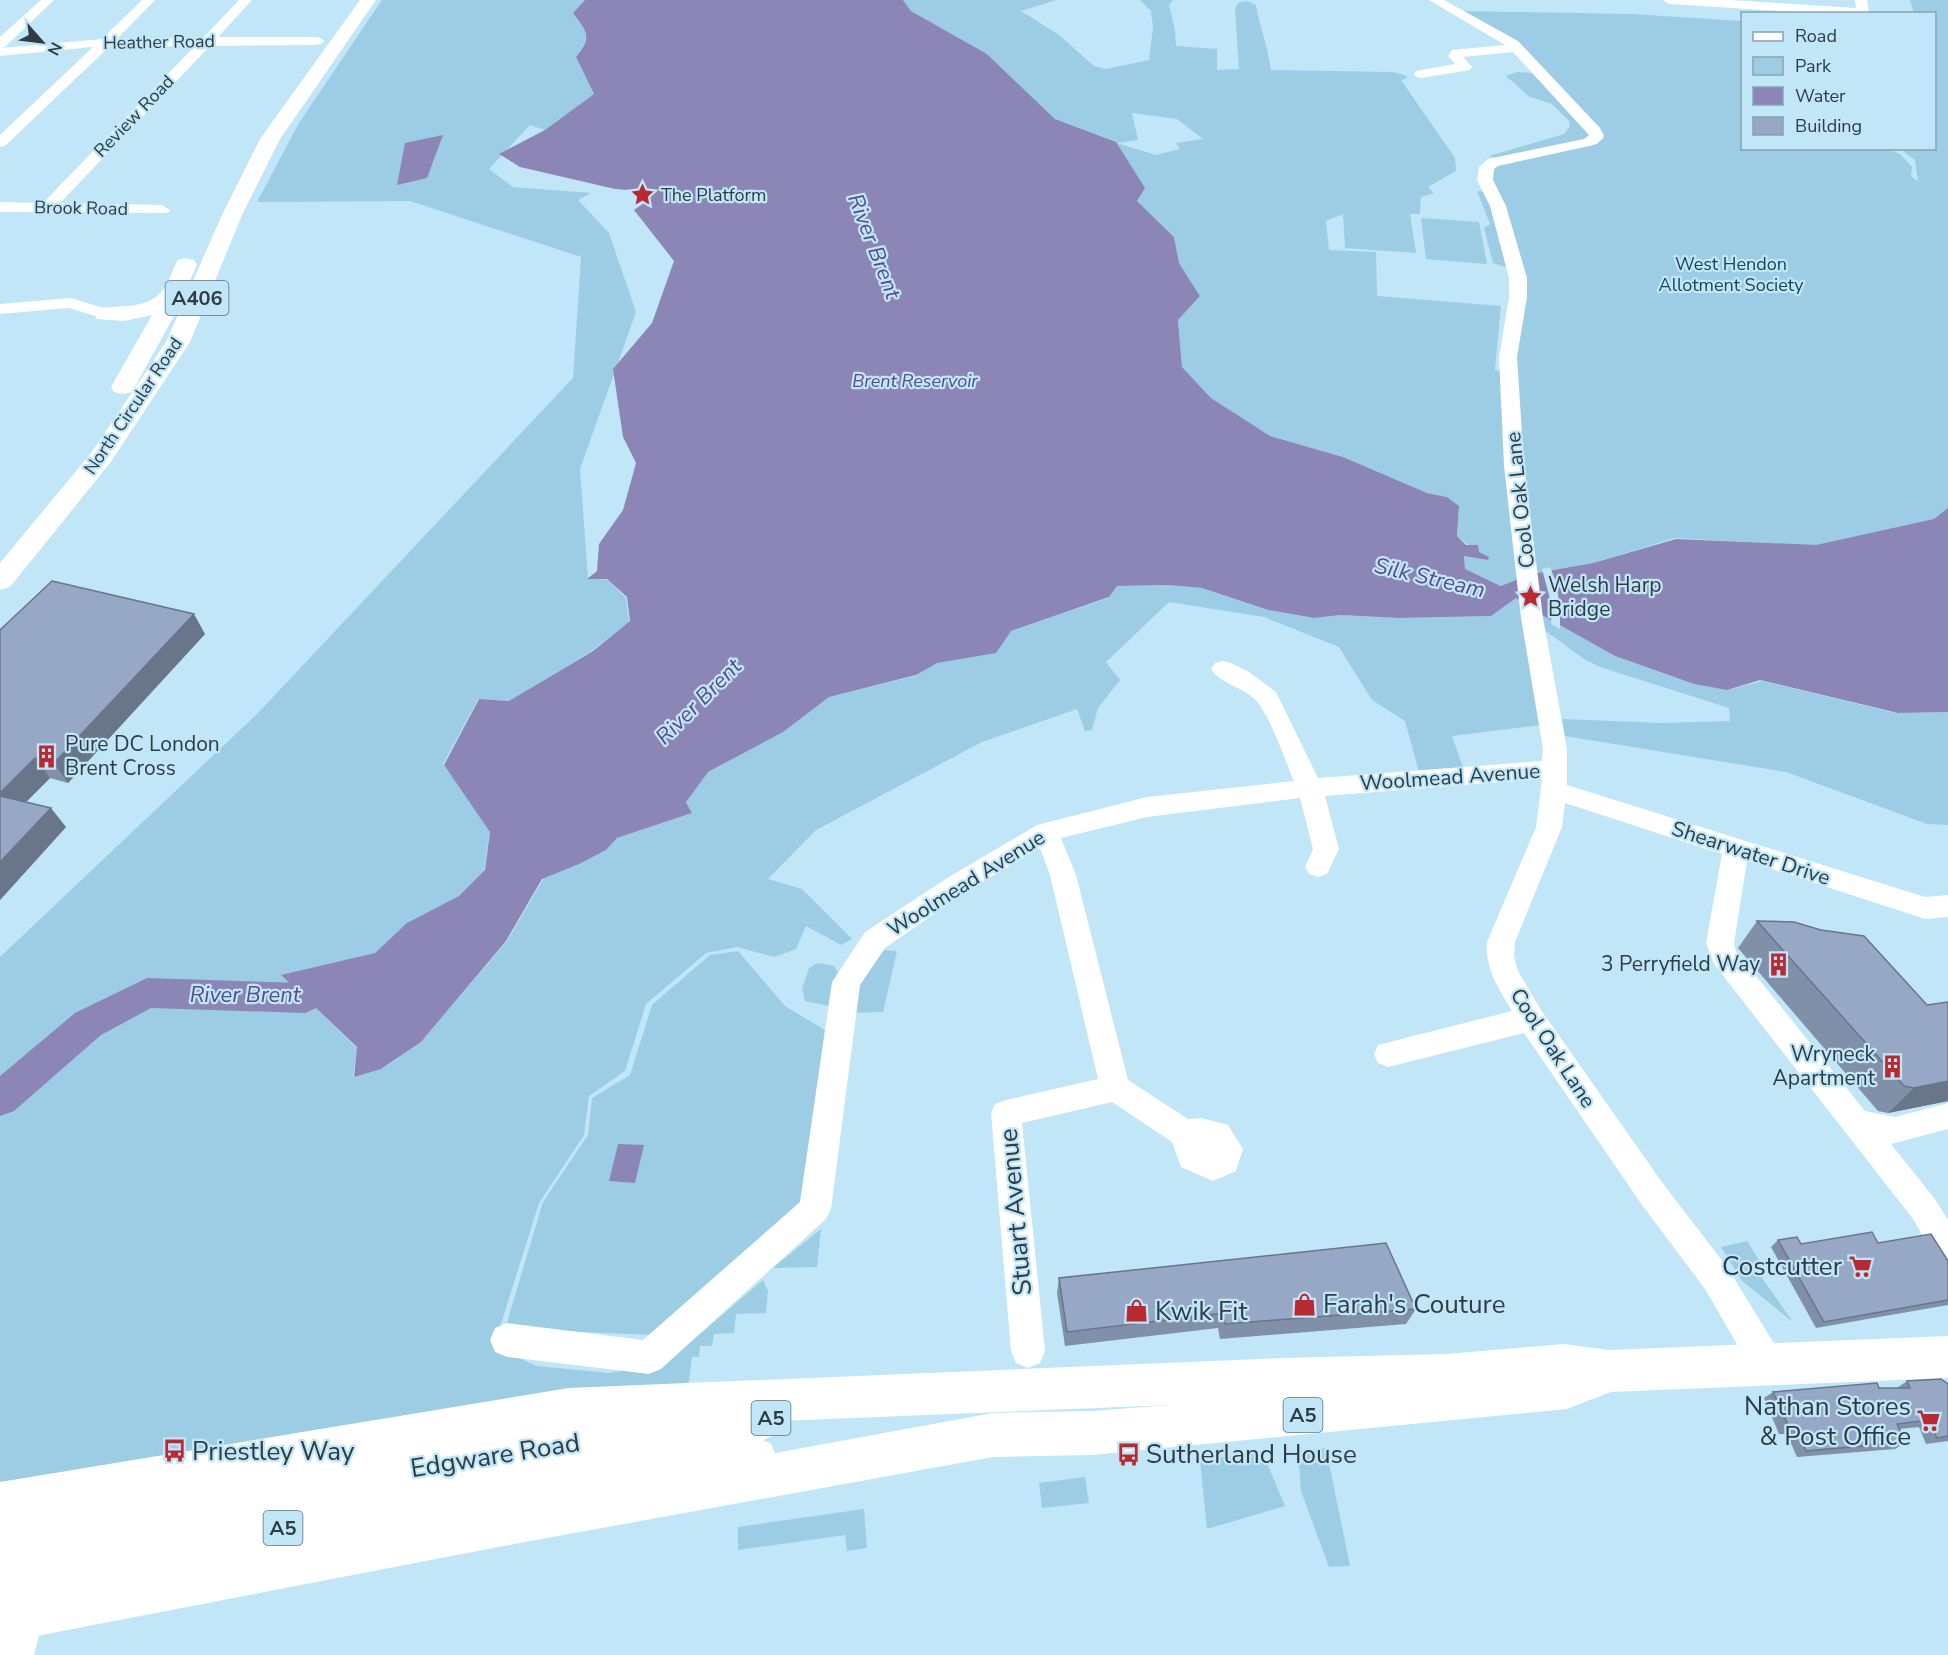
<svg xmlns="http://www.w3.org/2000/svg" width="1948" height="1655" font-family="'Nunito Sans',sans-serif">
  <rect width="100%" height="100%" fill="#c0e6f8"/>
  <g fill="#9ccde4" fill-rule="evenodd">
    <path d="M382,0H585L573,13C588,33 591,37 576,57L594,94L545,130L530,125L489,169L513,187L591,193L578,200L609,233L636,312L580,469L588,578L608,580L626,598L629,622L593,650L510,701L478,699L443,764L490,829L484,872L461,895L407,924L375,953L282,976L357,1048L353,1077L385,1067L421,1042L507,941L544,878L604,851L617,838L692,813L686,801L706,773L781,733L828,697L915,676L934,663L995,653L1011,631L1108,598L1116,586L1171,585L1202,588L1268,610L1314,618L1341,615L1399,618L1491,616L1516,598L1524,604L1541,725L1452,736L1466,776L1421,779L1405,721L1372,700L1339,647L1264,617L1169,602L1106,662L1120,680L1098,708L1092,730L1085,731L1077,709L982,742L816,830L768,879L802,889L852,939L841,945L806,926L796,949L774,957L737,947L706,953L646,1004L625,1071L589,1096L584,1135L539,1203L494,1346L536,1366L609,1373L665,1364L763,1280L768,1291L766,1313L736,1314L734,1333L714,1334L712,1346H700L699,1357H692L689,1381L664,1405L0,1504V957L257,714L573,378L581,257L410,201L257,202L299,123Z"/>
    <path d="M903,0H1056L1021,11L1059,35L1094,66L1106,69L1149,60L1153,27L1151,11L1140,0H1173L1169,5L1175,30L1176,46L1217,49V70L1239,69L1235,9L1238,3L1247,1L1256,5C1260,27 1268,48 1271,70L1393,72L1407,76L1405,79L1401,80L1455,158L1456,171L1428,187L1434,193L1421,197L1420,214H1410L1416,253L1345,248L1343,214L1326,221L1329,250L1376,252L1377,296L1501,306L1495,370L1519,374L1515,363L1527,285L1491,177L1494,166L1591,146L1604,139L1602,135L1531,57L1461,11L1632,14L1742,21V148L1888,149L1900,154L1912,167L1911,176L1918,182L1915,160L1900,149L1934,148V14L1914,13L1910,0H1948V509L1937,519L1819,546L1675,538L1593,563L1531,574L1502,586L1465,569L1464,556L1488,560L1457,536L1459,506L1447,497L1427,493L1343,457L1270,436L1211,398L1182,367L1178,320L1200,296L1179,263L1174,237L1137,201L1116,142L1055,119L987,54L911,11ZM1132,113L1177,119L1203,139L1176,143L1180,149L1156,155L1117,143L1138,140Z"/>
    <polygon points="1517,72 1532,73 1590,130 1589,139 1499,159 1489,156 1564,134 1569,128 1570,122 1552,104 1530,97 1506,76"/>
    <polygon points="1477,191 1485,192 1494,209 1507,260 1505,267 1493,263 1484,228 1490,224"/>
    <polygon points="1421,218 1479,222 1487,264 1426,259"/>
    <polygon points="1540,614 1615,656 1694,684 1728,690 1762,681 1895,713 1948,712 1948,825 1927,824 1786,772 1565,736 1562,719 1662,723 1730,721 1729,708 1600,667 1584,659 1543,629"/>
    <polygon points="882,950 897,951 883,1012 852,1013 861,974"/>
    <polygon points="738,951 785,1006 828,1032 805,1203 655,1335 505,1329 543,1202 588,1135 592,1098 630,1075 652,1005 710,955"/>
    <polygon points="818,963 834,966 842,979 833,1007 805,1001 802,989 809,968"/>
    <polygon points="821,1229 817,1267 773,1268"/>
    <polygon points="1747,1241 1762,1265 1755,1268 1793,1322 1742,1281 1721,1247"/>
    <polygon points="1326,1448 1350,1566 1329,1567 1301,1491 1298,1451"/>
    <polygon points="1262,1451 1285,1506 1207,1529 1200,1461"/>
    <polygon points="1085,1477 1089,1503 1042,1508 1039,1483"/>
    <polygon points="864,1509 867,1548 847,1551 845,1535 738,1550 738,1527"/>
  </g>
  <g fill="#8c86b6">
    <path d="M585,0H903L911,11L987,54L1055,119L1116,142L1145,188L1137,201L1174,237L1179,263L1200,296L1178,320L1182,367L1211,398L1270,436L1343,457L1427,493L1447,497L1459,506L1457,536L1466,545H1478L1479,552L1489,557L1488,560L1464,556L1465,569L1501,586L1531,574L1593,563L1676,539L1816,545L1934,519L1948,508V712L1898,713L1760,680L1727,690L1694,684L1615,656L1540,614L1516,598L1491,616L1399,618L1341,615L1314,618L1268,610L1202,588L1169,585L1117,586L1109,597L1011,631L996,653L937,663L916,675L829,697L783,732L708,772L686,802L692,813L617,838L606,850L579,864L542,879L506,941L421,1042L381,1069L354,1077L357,1047L281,975L375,953L407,923L459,896L485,870L490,832L444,765L479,699L509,701L593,651L630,621L627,597L607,579H587L597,571L599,544L623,510L636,463L623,437L613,369L652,323L674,261L634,210L650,199L652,192L615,189L520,167L499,154L545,130L594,94L576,57C592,37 588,33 573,13Z"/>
    <polygon points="443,135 427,178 397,185 405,143"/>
    <polygon points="618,1144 644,1145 635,1183 609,1181"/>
  </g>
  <polygon fill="#c0e6f8" points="1550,567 1556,582 1560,607 1560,629 1551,624 1552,606 1542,569"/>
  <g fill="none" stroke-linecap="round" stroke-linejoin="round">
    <polygon fill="#8c86b6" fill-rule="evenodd" points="345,963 358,967 363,978 358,989 305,1013 151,1008 101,1035 14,1111 0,1116 0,1076 75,1013 147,978 302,983"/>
    <g fill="#fff" fill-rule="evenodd">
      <polygon points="41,0 54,0 5,47 1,48 102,39 142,0 155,0 118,38 203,38 239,0 252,0 218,37 318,37 325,41 318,45 210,46 60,203 162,205 170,210 168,213 0,212 0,202 43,203 195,46 110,46 5,146 0,147 0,135 93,47 0,56 0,37"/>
      <path d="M1429,0H1444L1518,41L1600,128L1604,136L1597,144L1498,166L1494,169L1493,180L1506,206L1527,278V297L1517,357L1524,465L1543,618L1567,749V785L1925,897L1948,895V917L1925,919L1747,861L1734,943L1736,951L1865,1111L1895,1117L1948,1103V1129L1891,1144L1935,1199L1948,1220V1264L1937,1260L1913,1219L1714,964L1706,943L1722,854L1565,803L1562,827L1515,942L1514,956L1518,971L1541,1010L1664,1185L1727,1267L1780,1353L1785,1365L1780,1377L1768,1382L1756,1377L1705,1289L1642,1205L1524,1033L1388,1067L1378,1063L1374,1054L1378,1045L1512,1011C1499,989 1485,969 1487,942L1536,827L1542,779L1325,796L1339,849L1327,874L1318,877L1309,874L1305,867L1313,849L1300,798L1147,817L1061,838L1076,875L1128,1080L1188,1119L1201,1118L1228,1125L1243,1149L1236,1171L1213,1181L1181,1167L1172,1142L1112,1102L1022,1123L1045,1351L1040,1363L1028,1368L1016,1363L1011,1351L991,1113L995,1104L1006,1100L1098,1079L1050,875L1040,848L967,891L885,948L860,985L831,1209L826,1219L661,1369L649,1374L507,1357L495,1352L490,1340L495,1328L507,1323L643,1340L800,1202L832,982L865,932L949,877L1037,825L1147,797L1294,781C1284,758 1273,724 1259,704C1248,688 1221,685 1211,669L1215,663L1223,661L1231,663L1249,672L1276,692L1318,778L1542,761L1543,749L1521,618L1504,465L1499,357L1509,297V278L1490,206L1477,180L1479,167L1488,159L1584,139L1589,135L1513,52L1463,57L1472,67L1470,70L1421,78L1416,77L1414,74L1416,71L1455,64L1448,56L1452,50L1505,45Z"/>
      <polygon points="1663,0 1731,0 1856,8 1855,0 1867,0 1869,12 1825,14 1669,4"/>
      <polygon points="70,298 111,310 114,314 111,318 105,319 69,308 0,314 0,304"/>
      <polygon points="25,1597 38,1603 44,1616 34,1655 0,1655 0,1639 12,1603"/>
    </g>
    <path fill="#fff" fill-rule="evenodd" d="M1948,1336V1378L1611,1392L1567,1409L1092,1455L993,1457L514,1544L0,1643V1482L569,1388L1283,1358L1446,1354L1564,1344L1609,1350ZM1170,1405L1092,1411L993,1413L775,1453L771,1444L763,1440L774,1435L780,1421Z"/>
    <g fill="#fff" fill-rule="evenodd">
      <polygon points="360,0 376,0 280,139 242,215 190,342 110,463 10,587 0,590 0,563 91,453 166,342 222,215 260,139"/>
      <path d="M186,258L194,260L197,265L173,318L132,392L123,394L114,392L111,387L152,315L124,321L97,319L94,314L97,309C119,304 146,311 163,290C170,282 172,269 178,260Z"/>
    </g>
  </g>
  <g fill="#8190a9">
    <polygon points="0,630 205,634 68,783 50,778 26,802 66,827 0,900"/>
    <polygon points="1757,921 1927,1005 1948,1101 1888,1113 1878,1111 1738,948"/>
    <polygon points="1778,1240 1801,1244 1878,1243 1948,1261 1948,1305 1816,1328 1771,1247"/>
    <polygon points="1059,1278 1416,1309 1406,1324 1220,1339 1218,1328 1065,1346 1057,1293"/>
    <polygon points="1907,1381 1948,1384 1948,1441 1926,1444 1919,1427 1899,1429 1906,1442 1895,1449 1797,1457 1787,1434 1779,1434 1764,1398 1773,1392 1897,1388"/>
  </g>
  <g fill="#69768a">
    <polygon points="194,614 205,634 68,783 54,763"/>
    <polygon points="35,758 50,778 13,815 0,799 0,793"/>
    <polygon points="51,808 66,827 0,900 0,862"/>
    <polygon points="1948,1081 1948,1101 1888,1113 1914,1088"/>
  </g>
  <g fill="#96a8c5" stroke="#69768a" stroke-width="1.5">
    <polygon points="52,581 194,614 54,763 35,758 0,793 0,630"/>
    <polygon points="0,796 51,808 0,862"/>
    <polygon points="1757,921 1794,922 1821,930 1864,936 1927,1005 1948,1002 1948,1081 1914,1088 1904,1086"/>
    <polygon points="1872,1232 1878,1243 1931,1234 1948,1261 1948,1300 1824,1322 1778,1240 1797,1237 1801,1244"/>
    <polygon points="1386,1243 1416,1309 1225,1324 1223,1313 1067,1332 1059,1278"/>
    <polygon points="1941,1379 1948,1384 1948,1436 1937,1438 1929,1420 1897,1424 1906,1442 1806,1451 1796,1427 1789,1427 1773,1392 1877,1383 1879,1388 1910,1388 1907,1381"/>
  </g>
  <defs>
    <symbol id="sight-bare" viewBox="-9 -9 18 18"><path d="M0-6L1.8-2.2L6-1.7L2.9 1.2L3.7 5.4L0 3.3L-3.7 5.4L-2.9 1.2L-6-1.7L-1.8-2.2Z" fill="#b92932" stroke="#c0e6f8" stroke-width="2.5" paint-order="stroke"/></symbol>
    <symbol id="building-bare" viewBox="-9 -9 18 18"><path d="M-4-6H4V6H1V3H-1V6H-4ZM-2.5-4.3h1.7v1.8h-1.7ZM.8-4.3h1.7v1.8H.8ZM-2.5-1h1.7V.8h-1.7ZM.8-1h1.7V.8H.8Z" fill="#b92932" stroke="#c0e6f8" stroke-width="2.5" paint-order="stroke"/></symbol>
    <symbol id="supermarket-bare" viewBox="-9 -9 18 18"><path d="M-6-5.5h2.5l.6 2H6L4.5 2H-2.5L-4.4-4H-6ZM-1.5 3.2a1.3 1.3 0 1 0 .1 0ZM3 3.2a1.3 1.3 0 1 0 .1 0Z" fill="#b92932" stroke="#c0e6f8" stroke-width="2.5" paint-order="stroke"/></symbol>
    <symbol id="shop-bare" viewBox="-9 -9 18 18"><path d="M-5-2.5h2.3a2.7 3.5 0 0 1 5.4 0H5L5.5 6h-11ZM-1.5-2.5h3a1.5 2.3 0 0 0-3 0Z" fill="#b92932" stroke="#c0e6f8" stroke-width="2.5" paint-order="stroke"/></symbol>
    <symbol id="bus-bare" viewBox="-9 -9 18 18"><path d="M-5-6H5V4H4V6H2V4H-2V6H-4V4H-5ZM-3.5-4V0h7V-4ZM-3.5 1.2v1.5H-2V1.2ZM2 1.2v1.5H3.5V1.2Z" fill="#b92932" stroke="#c0e6f8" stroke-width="2.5" paint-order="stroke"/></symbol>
  </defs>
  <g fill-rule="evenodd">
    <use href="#sight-bare" x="626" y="178" width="33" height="33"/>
    <use href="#sight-bare" x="1514" y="580" width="33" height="33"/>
    <use href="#building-bare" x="30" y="740" width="33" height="33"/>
    <use href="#building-bare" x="1762" y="948" width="33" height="33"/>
    <use href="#building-bare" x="1876" y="1050" width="33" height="33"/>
    <use href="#supermarket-bare" x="1844" y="1250" width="33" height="33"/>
    <use href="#shop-bare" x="1288" y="1288" width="33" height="33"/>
    <use href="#shop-bare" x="1120" y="1294" width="33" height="33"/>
    <use href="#supermarket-bare" x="1912" y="1404" width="33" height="33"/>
    <use href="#bus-bare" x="158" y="1434" width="33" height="33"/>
    <use href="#bus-bare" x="1112" y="1438" width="33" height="33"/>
  </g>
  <g text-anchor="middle" stroke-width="4.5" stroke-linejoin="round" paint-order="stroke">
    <g font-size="18" fill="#2e3d44" stroke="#c0e6f8">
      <text transform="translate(159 42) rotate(-1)" y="6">Heather Road</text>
      <text transform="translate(134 116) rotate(-46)" y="6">Review Road</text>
      <text transform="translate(81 208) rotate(1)" y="6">Brook Road</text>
      <text transform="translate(133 406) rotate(-56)" y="6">North Circular Road</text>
    </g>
    <g font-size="18" fill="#2e3d44" stroke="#c0e6f8" text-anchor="start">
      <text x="661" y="201">The Platform</text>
    </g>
    <g font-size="18" fill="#154659" stroke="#c0e6f8">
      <text x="1731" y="270">West Hendon<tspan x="1731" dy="21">Allotment Society</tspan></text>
    </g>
    <g font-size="18" font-style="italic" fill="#574b8b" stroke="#c0e6f8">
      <text x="915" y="387">Brent Reservoir</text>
    </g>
    <g fill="#c0e6f8" stroke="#5a707a" stroke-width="1.5">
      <rect x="165.5" y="281" width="63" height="34" rx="4.5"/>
      <rect x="1283.5" y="1398" width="39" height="34" rx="4.5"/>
      <rect x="751.5" y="1401" width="39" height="34" rx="4.5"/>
      <rect x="263.5" y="1511" width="39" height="34" rx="4.5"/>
    </g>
    <g font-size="20" font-weight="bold" fill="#2e3d44">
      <text x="197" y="305">A406</text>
      <text x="1303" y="1422">A5</text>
      <text x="771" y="1425">A5</text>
      <text x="283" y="1535">A5</text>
    </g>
    <g font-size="21" fill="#2e3d44" stroke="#c0e6f8">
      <text transform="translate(1520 500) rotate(-96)" y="7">Cool Oak Lane</text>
      <text transform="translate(1450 777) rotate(-4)" y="7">Woolmead Avenue</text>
      <text transform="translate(1751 853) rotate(18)" y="7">Shearwater Drive</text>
      <text transform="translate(966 883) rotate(-32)" y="7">Woolmead Avenue</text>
      <text transform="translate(1553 1048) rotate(57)" y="7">Cool Oak Lane</text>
    </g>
    <g font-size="21" fill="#2e3d44" stroke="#c0e6f8" text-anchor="start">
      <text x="1548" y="592">Welsh Harp<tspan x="1548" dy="24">Bridge</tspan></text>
      <text x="65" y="751">Pure DC London<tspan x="65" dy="24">Brent Cross</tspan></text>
      <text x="1760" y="971" text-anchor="end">3 Perryfield Way</text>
      <text x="1875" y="1061" text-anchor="end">Wryneck<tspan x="1875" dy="24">Apartment</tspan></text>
    </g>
    <g font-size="22" font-style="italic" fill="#574b8b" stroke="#c0e6f8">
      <text transform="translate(875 246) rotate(69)" y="8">River Brent</text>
      <text transform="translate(1430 577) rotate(13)" y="8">Silk Stream</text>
      <text transform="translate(698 701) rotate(-45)" y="8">River Brent</text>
      <text x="245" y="1002">River Brent</text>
    </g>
    <g font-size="26" fill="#2e3d44" stroke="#c0e6f8">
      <text transform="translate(1015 1212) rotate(-95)" y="9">Stuart Avenue</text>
      <text transform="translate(495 1455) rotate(-9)" y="9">Edgware Road</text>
    </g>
    <g font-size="26" fill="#2e3d44" stroke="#c0e6f8" text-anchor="start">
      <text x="1842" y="1275" text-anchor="end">Costcutter</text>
      <text x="1323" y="1313">Farah's Couture</text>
      <text x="1155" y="1320">Kwik Fit</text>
      <text x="1911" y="1415" text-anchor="end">Nathan Stores<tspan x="1911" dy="30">&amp; Post Office</tspan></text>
      <text x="192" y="1460">Priestley Way</text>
      <text x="1146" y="1463">Sutherland House</text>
    </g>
  </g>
  <rect x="1741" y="12" width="195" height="138" fill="#c0e6f8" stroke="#86a2b0" stroke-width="1.5"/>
  <rect x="1753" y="32" width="30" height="9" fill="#ffffff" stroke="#86a2b0" stroke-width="1.5"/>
  <text x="1795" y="42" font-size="18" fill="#2e3d44">Road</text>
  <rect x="1753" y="57" width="30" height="18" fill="#9ccde4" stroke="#86a2b0" stroke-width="1.5"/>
  <text x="1795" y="72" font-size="18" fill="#2e3d44">Park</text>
  <rect x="1753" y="87" width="30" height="18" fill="#8c86b6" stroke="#86a2b0" stroke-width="1.5"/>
  <text x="1795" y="102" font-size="18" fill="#2e3d44">Water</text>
  <rect x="1753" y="117" width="30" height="18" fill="#96a8c5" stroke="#86a2b0" stroke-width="1.5"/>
  <text x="1795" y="132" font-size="18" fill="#2e3d44">Building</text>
  <g transform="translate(42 42) rotate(118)" stroke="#c0e6f8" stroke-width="4.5" paint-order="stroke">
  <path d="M0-4.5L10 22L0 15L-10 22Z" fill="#2e3d44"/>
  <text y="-9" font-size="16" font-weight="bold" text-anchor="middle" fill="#2e3d44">N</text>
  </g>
</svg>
